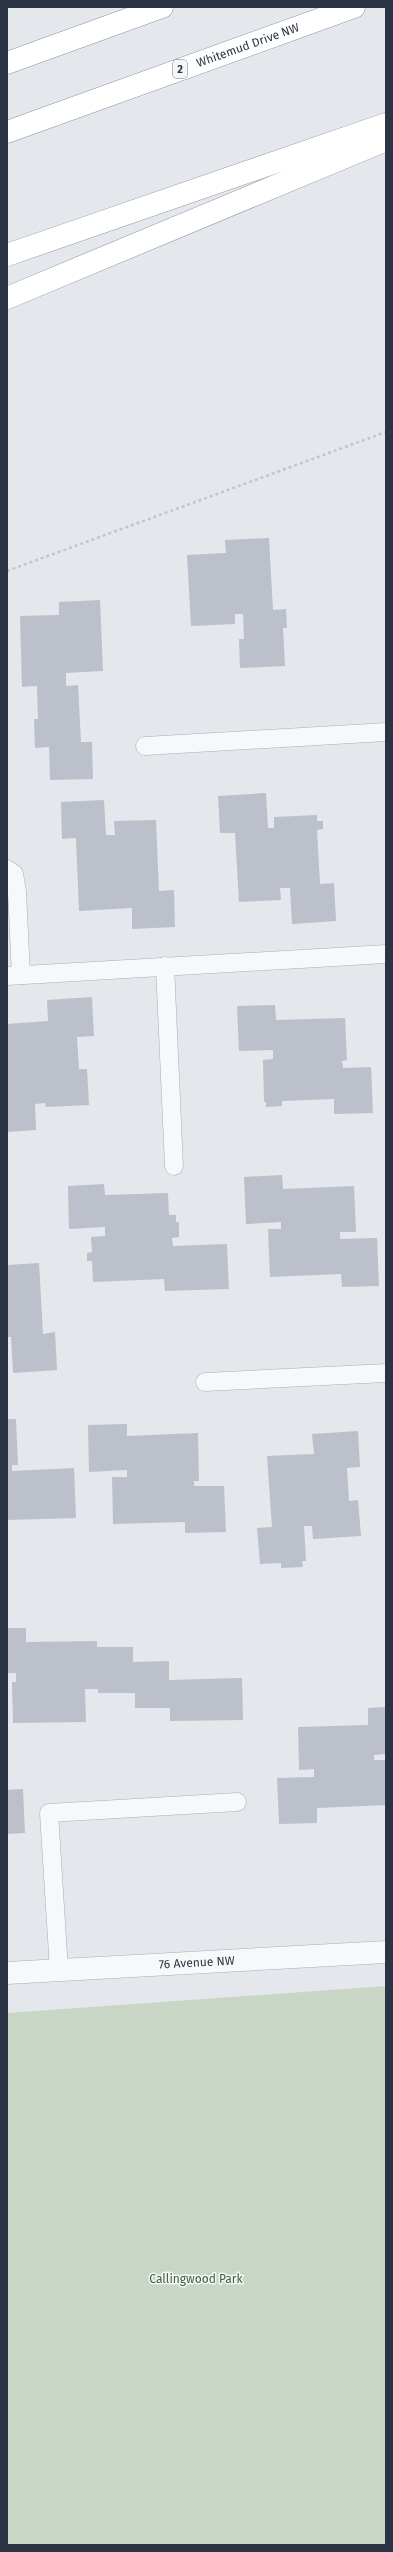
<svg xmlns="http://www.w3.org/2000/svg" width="393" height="2552" font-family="'Fira Sans',sans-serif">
  <rect width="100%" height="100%" fill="#e4e7ec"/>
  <polygon fill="#c9d6c5" points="386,1986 386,2545 7,2545 7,2013"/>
  <g fill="#bbc0ca">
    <polygon points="269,538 273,610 286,609 287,628 283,628 285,666 240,668 239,639 244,639 243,614 235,614 235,624 191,626 187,555 226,553 225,540"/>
    <polygon points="100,600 103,671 66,673 66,686 78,685 81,742 92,742 93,779 50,780 49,747 35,748 34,719 38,719 37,686 22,687 20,616 59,615 59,602"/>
    <polygon points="266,793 268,828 274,828 274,817 317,815 317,821 323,821 323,829 317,830 320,884 334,883 336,921 292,924 290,888 280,888 281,900 239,902 235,833 220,833 218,796"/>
    <polygon points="104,800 106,835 115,835 114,821 156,820 159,891 174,890 175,927 132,929 132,908 79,911 76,838 62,839 61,802"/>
    <polygon points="92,997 94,1036 77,1037 79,1069 87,1069 89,1105 46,1107 45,1103 35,1104 36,1130 7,1132 7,1024 48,1021 47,1000"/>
    <polygon points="275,1005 276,1020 345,1018 347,1060 342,1061 343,1068 371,1067 373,1113 334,1114 334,1099 282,1101 282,1106 266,1107 266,1102 264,1102 263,1060 273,1059 273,1050 239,1051 237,1006"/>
    <polygon points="282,1175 283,1189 354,1186 356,1232 340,1232 340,1239 377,1238 379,1286 342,1287 341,1274 270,1277 268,1229 281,1229 281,1222 246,1224 244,1177"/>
    <polygon points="104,1184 105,1195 168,1193 169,1215 176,1215 176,1222 179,1222 179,1237 172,1238 173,1246 227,1244 229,1289 165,1291 164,1279 93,1282 92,1261 87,1261 87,1253 92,1252 91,1237 105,1236 105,1227 69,1229 68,1186"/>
    <polygon points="39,1263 43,1334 55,1332 57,1370 13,1373 11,1337 7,1337 7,1265"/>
    <polygon points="7,1419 16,1419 18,1465 12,1465 12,1471 74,1468 76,1518 7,1520"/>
    <polygon points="127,1424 127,1436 198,1433 199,1481 194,1481 194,1486 224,1486 226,1532 185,1533 185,1522 113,1524 112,1477 127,1477 127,1470 89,1472 88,1425"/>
    <polygon points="358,1431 360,1467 347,1468 349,1501 358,1500 361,1536 313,1539 312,1526 304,1526 306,1561 302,1561 303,1567 281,1568 281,1563 260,1564 257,1528 272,1527 267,1456 314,1454 312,1434"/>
    <polygon points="7,1628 26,1628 26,1642 97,1641 97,1647 133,1647 133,1662 169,1661 169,1680 242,1678 243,1720 170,1721 170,1708 135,1708 135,1693 98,1693 98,1689 85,1689 86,1722 13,1723 12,1682 16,1682 16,1673 7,1673"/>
    <polygon points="386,1707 386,1754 374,1755 374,1760 386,1760 386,1805 317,1808 317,1823 279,1824 277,1778 314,1777 314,1769 299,1770 298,1727 368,1725 368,1708"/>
    <polygon points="23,1789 25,1833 7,1834 7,1790"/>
  </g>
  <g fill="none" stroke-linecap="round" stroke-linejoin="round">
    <defs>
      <g id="service">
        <polyline points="145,746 386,732"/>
        <polyline points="7,869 14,874 17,892 21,975"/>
        <polyline points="165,966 174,1166"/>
        <polyline points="7,976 386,954"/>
        <polyline points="205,1382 386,1373"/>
        <polyline points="59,1970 49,1813 237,1802"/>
      </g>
      <g id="tertiary">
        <path id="s1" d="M7,1973L386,1952"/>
      </g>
      <g id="motorway">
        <polyline points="7,63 162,7"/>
        <path id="s2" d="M7,132L354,7"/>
        <polyline points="7,255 386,124"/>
        <polyline points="7,298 386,140"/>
      </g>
    </defs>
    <use href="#service" stroke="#a9aeb7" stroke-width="19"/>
    <use href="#tertiary" stroke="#a9aeb7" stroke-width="23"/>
    <use href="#motorway" stroke="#8b94a3" stroke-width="23"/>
    <polyline stroke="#c2c5cb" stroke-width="2.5" stroke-dasharray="3 3" stroke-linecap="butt" points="7,571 386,432"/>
    <use href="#service" stroke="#f7f8fa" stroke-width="18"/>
    <use href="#tertiary" stroke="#f7f8fa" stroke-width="22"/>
    <use href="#motorway" stroke="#fff" stroke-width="22"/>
  </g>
  <g text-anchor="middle" stroke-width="3" stroke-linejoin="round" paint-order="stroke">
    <rect fill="#f4f6f9" stroke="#676e7b" stroke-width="1" x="173" y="60" width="14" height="18" rx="3"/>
    <g font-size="11" font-weight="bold" fill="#2b3445">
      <text x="180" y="73">2</text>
    </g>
    <g font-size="12" fill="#2b3445" stroke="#f4f6f9">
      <text dy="4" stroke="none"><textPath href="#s2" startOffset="256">Whitemud Drive NW</textPath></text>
      <text dy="4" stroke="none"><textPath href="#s1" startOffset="190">76 Avenue NW</textPath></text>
    </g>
    <g font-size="12" fill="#3f6138" stroke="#f4f6f9">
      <text x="196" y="2283">Callingwood Park</text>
    </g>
  </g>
  <rect width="393" height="2552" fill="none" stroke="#2b3445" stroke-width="16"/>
</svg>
